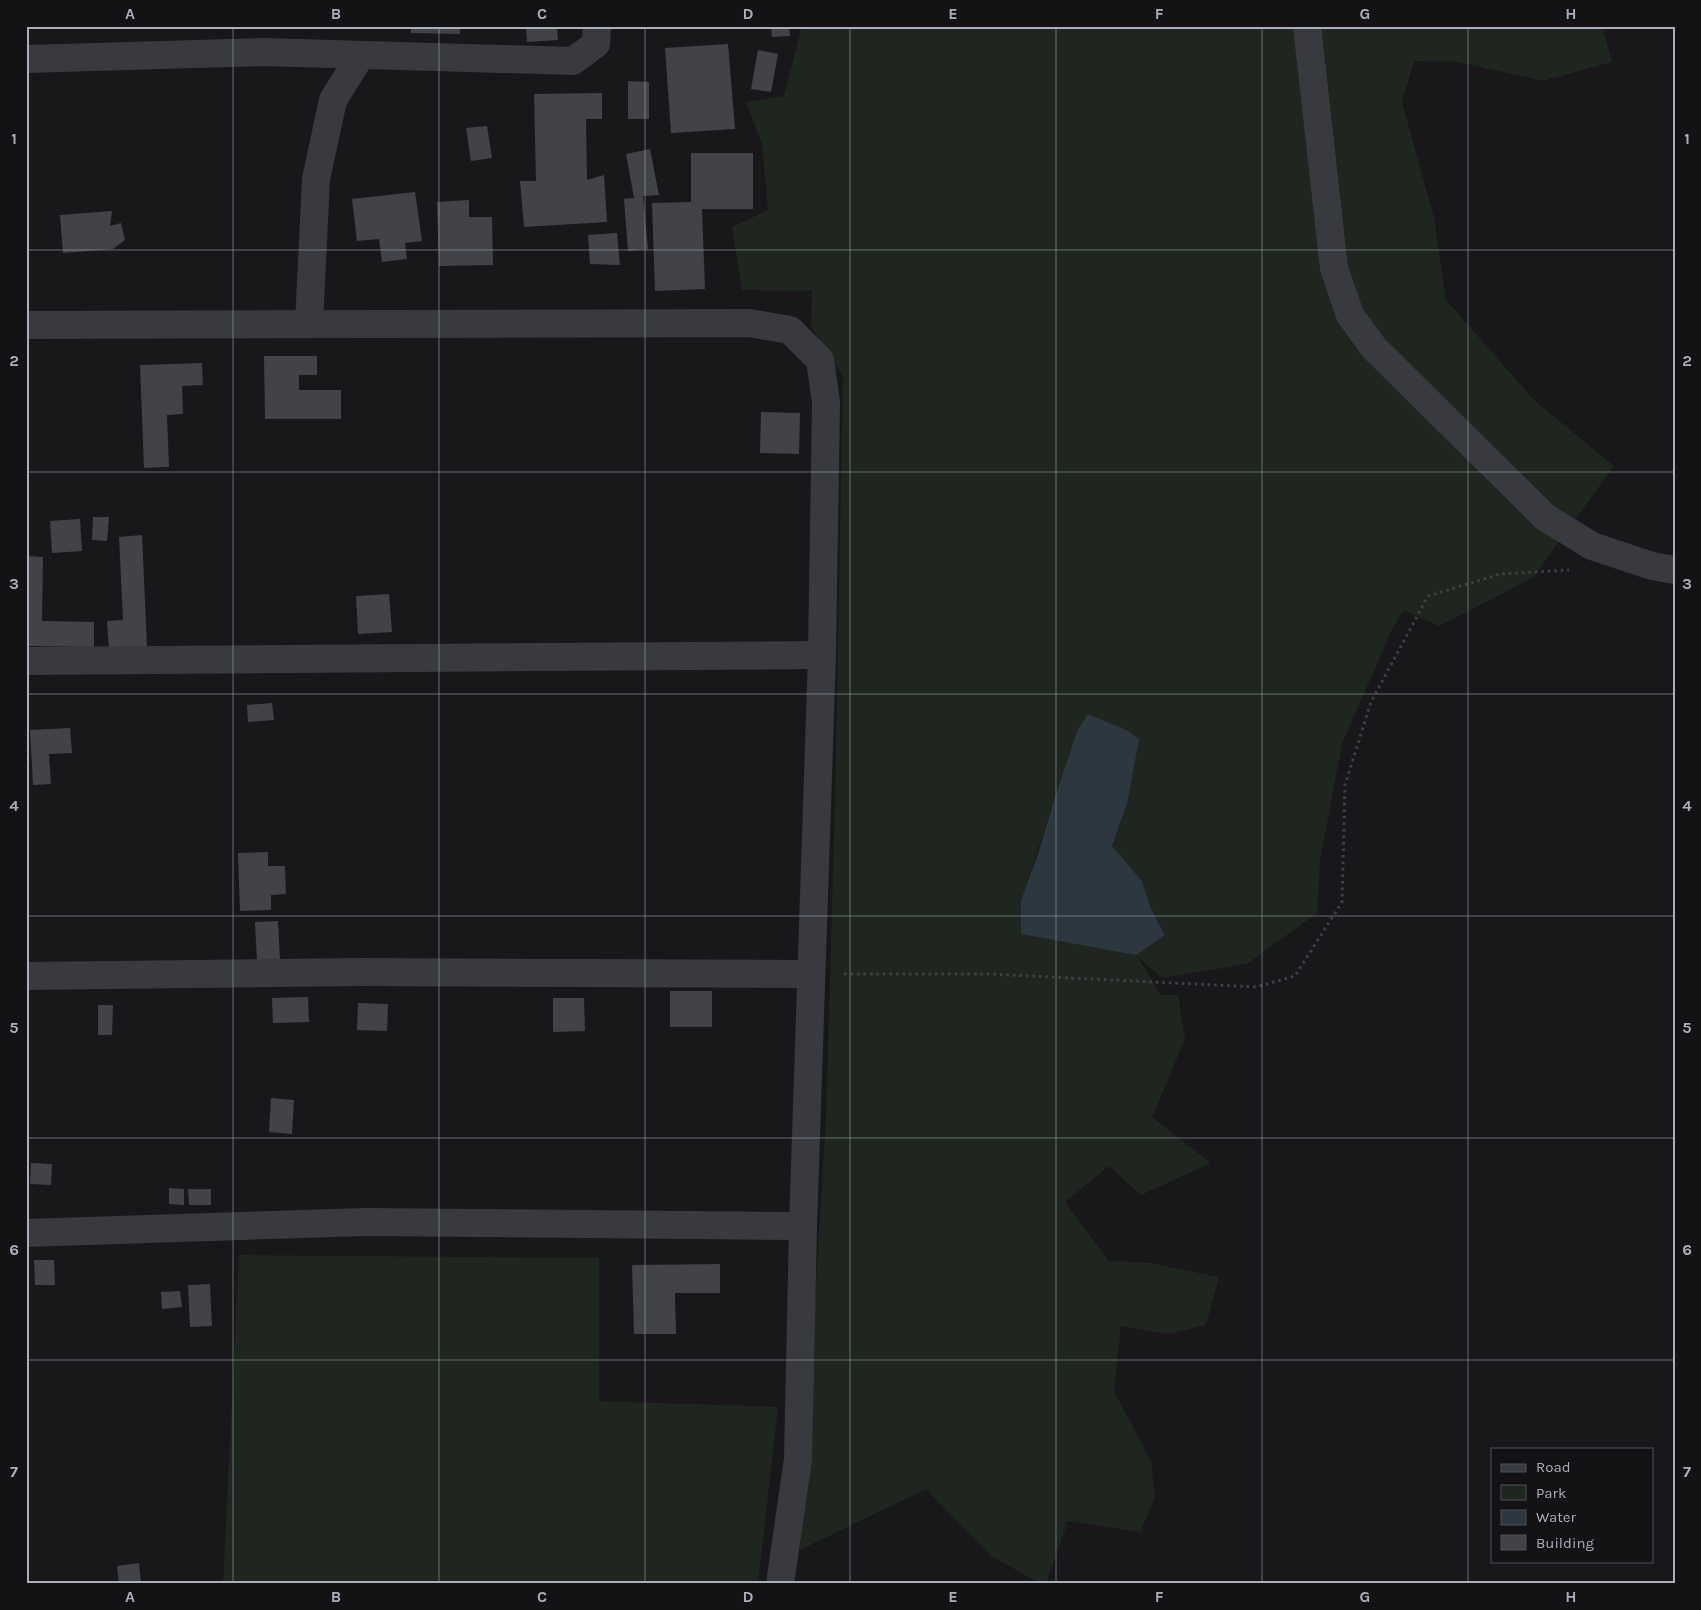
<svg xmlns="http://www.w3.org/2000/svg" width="1701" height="1610" font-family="Karla,sans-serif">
  <rect width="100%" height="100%" fill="#18181b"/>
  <g fill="#1e261f" fill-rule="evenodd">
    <path d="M802,26H1602L1612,62L1543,81L1457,62L1414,61L1402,102L1434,218L1446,300L1535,401L1614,466L1533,578L1439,626L1404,610L1393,627L1342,744L1320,861L1317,913L1247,964L1162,978L1137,956L1161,995H1178L1185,1039L1152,1117L1211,1163L1141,1195L1109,1166L1065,1202L1109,1261L1150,1263L1219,1277L1206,1325L1169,1334L1121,1326L1114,1391L1151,1461L1155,1498L1140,1532L1068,1521L1046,1584H1041L991,1556L926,1489L800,1550L826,1118L835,800L843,376L811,327L812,291L742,290L732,227L768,210L762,143L746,102L784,96ZM1077,731L1127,804L1112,847L1142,881L1151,909L1165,934L1021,900C1041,844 1058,787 1077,731Z"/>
    <polygon points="239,1255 599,1258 599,1401 778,1407 758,1584 223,1584"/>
  </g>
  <polygon fill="#2d3740" points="1088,714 1128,731 1139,739 1127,804 1112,846 1142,881 1151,909 1165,935 1136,955 1021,934 1021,900 1038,854 1055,797 1077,731"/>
  <g fill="#424348">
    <polygon points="411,26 460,26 460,34 411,33"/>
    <polygon points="526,26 557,26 558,40 527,42"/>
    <polygon points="771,26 789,26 790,36 772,37"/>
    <polygon points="728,44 735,129 671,133 665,48"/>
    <polygon points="758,50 778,54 771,92 751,89"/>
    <polygon points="628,81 649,82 649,119 628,119"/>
    <polygon points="602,93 602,119 586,119 587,180 604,175 607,222 524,227 520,181 536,181 534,94"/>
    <polygon points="487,126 492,158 471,161 466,128"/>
    <polygon points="650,149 659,195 643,196 648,249 628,251 624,199 634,198 626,154"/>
    <polygon points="691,153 753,153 753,209 702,209 705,289 655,291 652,203 691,202"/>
    <polygon points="415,192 422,241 405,243 407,259 382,262 379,239 357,241 352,199"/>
    <polygon points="469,200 469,217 492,217 493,265 439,266 437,202"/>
    <polygon points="112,211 110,226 121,223 125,240 113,249 63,253 60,215"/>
    <polygon points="617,233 620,265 590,264 588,235"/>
    <polygon points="264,356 317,356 317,375 299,375 299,390 341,390 341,419 265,419"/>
    <polygon points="202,363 203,385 182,386 183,414 167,415 169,467 144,468 140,365"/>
    <polygon points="761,412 800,413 799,454 760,453"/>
    <polygon points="93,517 109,517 107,541 92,540"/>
    <polygon points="80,519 82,551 52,553 50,521"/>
    <polygon points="142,535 147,647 109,649 107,621 123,620 119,537"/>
    <polygon points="26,556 43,557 42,621 94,622 94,647 26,646"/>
    <polygon points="389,594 392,632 358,634 356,596"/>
    <polygon points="272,703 274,720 248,722 247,705"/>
    <polygon points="70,728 72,753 49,754 51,784 33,785 30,730"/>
    <polygon points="268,852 268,866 285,866 286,894 271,895 271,910 240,911 238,853"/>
    <polygon points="278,921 280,960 257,962 255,922"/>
    <rect x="670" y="991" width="42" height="36"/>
    <polygon points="308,997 309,1022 273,1023 272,998"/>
    <polygon points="553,998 584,998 585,1031 553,1032"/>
    <polygon points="358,1003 388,1004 387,1031 357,1030"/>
    <polygon points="98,1005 113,1005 112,1035 98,1035"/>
    <polygon points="271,1098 294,1100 292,1134 269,1132"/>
    <polygon points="31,1163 52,1164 51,1185 30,1184"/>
    <polygon points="169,1188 184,1189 184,1205 169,1204"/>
    <polygon points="188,1189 211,1189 211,1205 189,1205"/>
    <polygon points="34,1260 54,1260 55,1285 35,1285"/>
    <polygon points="720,1264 720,1293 675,1293 676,1334 634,1334 632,1265"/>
    <polygon points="210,1284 212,1326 190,1327 188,1285"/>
    <polygon points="180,1291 182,1307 162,1309 161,1292"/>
    <polygon points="139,1563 141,1584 119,1584 117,1566"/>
  </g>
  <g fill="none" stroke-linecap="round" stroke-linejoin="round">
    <polyline stroke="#3f4147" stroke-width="3" stroke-dasharray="2.5 4" stroke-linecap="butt" points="844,974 989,974 1256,987 1295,976 1342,902 1345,785 1371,702 1428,596 1500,574 1569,570"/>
    <g stroke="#393a40" stroke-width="28">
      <polyline points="1307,26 1334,268 1350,315 1374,348 1545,517 1592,546 1652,566 1675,570"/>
      <polyline points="26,59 264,52 573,61 596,44 597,26"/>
      <polyline points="309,324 316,179 333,100 361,55"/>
      <polyline points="26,325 749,323 790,330 820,360 826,402 822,655 803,1226 798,1459 780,1584"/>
      <polyline points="26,661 822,655"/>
      <polyline points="26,976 360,972 811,974"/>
      <polyline points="26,1233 364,1222 803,1226"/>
    </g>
  </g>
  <path fill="none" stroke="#aaafbb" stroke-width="1" stroke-opacity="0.55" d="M233,26V1584M439,26V1584M645,26V1584M850,26V1584M1056,26V1584M1262,26V1584M1468,26V1584M26,250H1675M26,472H1675M26,694H1675M26,916H1675M26,1138H1675M26,1360H1675"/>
  <rect width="1701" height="1610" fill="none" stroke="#131316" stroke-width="55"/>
  <rect x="1491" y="1448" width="162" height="115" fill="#131316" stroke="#4f5158"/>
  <rect x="1501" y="1464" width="25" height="8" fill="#393a40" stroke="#4f5158"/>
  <text x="1536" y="1472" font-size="15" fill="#aaafbb">Road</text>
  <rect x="1501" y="1485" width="25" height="15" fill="#1e261f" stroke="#4f5158"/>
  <text x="1536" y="1498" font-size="15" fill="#aaafbb">Park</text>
  <rect x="1501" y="1510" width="25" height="15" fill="#2d3740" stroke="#4f5158"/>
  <text x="1536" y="1522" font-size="15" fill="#aaafbb">Water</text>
  <rect x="1501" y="1535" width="25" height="15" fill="#424348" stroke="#4f5158"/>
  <text x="1536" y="1548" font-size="15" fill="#aaafbb">Building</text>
  <rect x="28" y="28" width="1646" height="1554" fill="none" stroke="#aaafbb" stroke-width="2"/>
  <g font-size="16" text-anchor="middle" font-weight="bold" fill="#aaafbb">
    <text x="130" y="19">A</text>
    <text x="336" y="19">B</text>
    <text x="542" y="19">C</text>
    <text x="748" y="19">D</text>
    <text x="953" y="19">E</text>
    <text x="1159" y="19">F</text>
    <text x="1365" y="19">G</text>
    <text x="1571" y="19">H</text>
    <text x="14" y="144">1</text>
    <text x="1687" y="144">1</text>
    <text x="14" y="366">2</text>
    <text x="1687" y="366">2</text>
    <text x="14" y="589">3</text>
    <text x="1687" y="589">3</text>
    <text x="14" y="811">4</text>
    <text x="1687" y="811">4</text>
    <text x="14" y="1033">5</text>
    <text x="1687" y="1033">5</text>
    <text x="14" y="1255">6</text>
    <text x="1687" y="1255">6</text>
    <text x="14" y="1477">7</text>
    <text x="1687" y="1477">7</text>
    <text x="130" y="1602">A</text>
    <text x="336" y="1602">B</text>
    <text x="542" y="1602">C</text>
    <text x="748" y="1602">D</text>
    <text x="953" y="1602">E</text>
    <text x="1159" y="1602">F</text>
    <text x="1365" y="1602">G</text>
    <text x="1571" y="1602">H</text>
  </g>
</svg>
